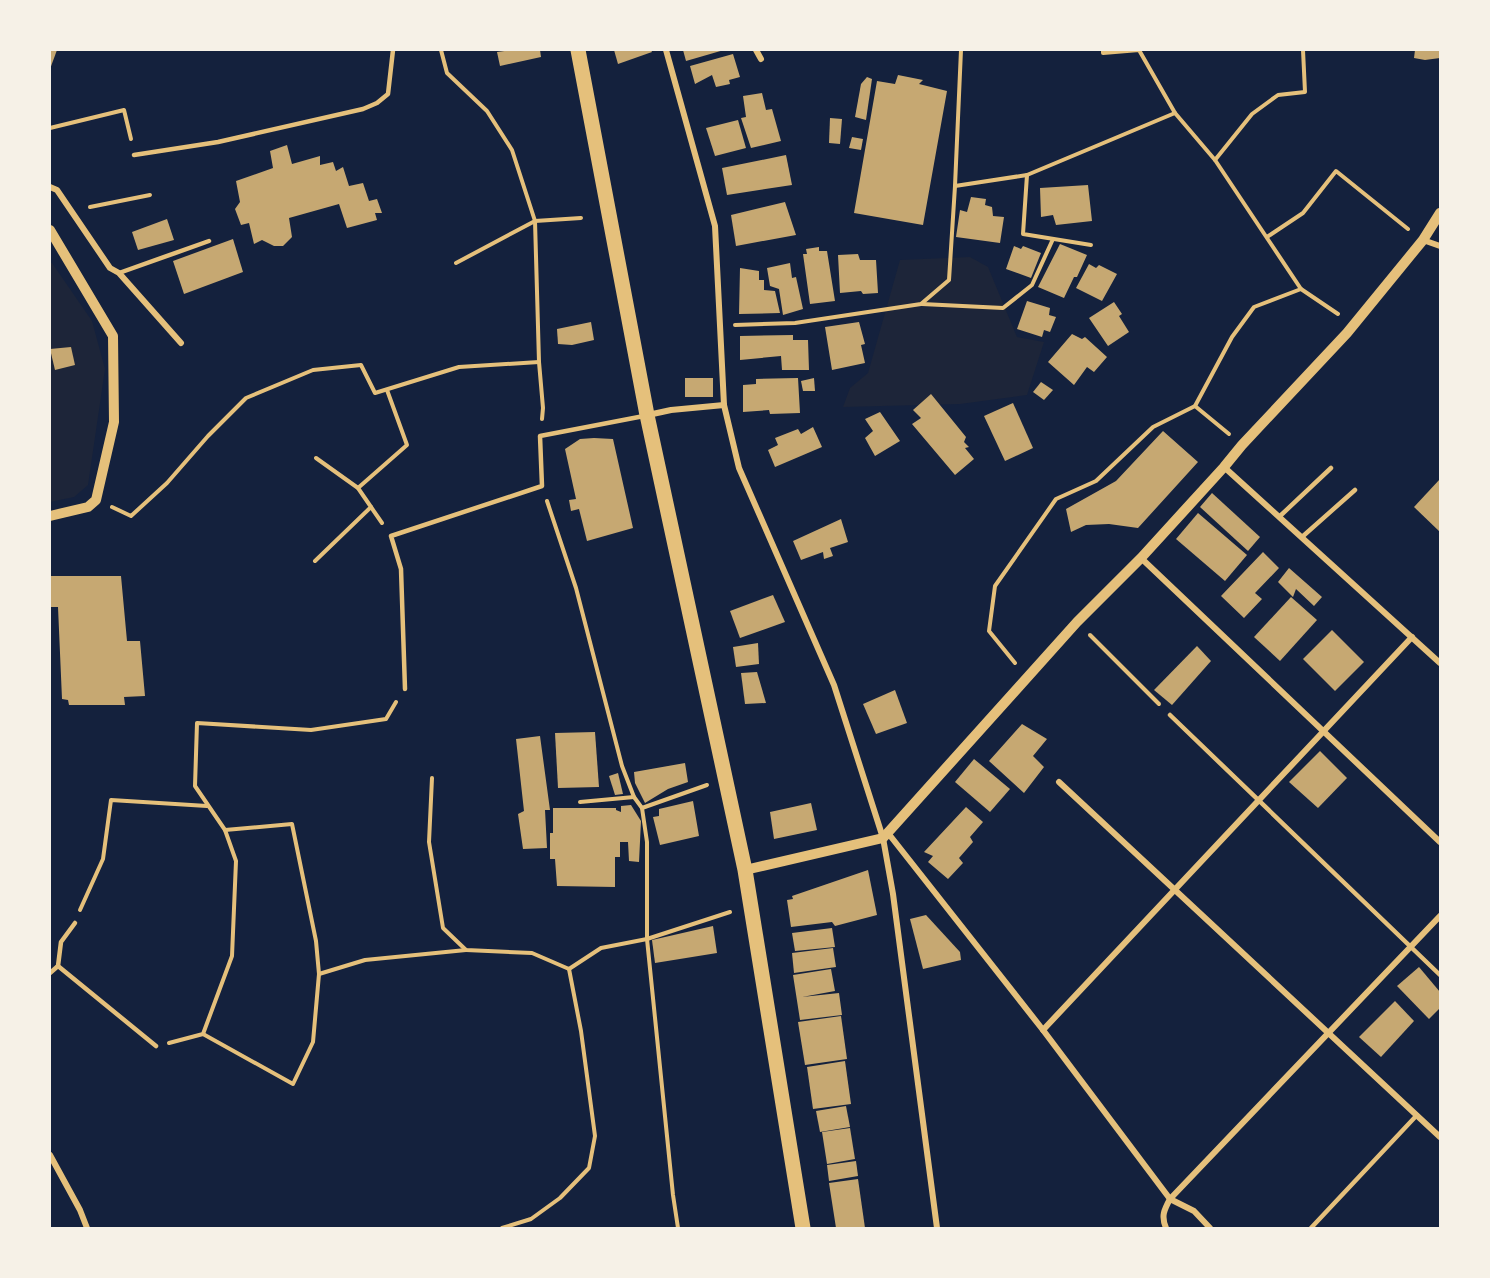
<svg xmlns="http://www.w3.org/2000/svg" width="1490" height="1278" font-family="Rubik,sans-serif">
  <rect width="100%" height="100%" fill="#14213d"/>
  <g fill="#1d2539">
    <polygon points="970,257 988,267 1017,337 1044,342 1027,395 960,404 843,407 850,388 868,373 900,260"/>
    <polygon points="50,263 52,263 92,321 105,369 88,485 74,497 50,502"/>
  </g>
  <g fill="#c6a872">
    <polygon points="50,50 57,50 50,69"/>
    <polygon points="511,50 540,50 541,57 500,66 497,52"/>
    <polygon points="614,50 651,50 652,52 618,64"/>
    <polygon points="683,50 724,50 686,61"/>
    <polygon points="1415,50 1440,50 1440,58 1425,60 1414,58"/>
    <polygon points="733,54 740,77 729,80 730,84 716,87 712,75 695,84 690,66"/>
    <polygon points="898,75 923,80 919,84 947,91 923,225 854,213 877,81 895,84"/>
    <polygon points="867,77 872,79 866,120 855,117 861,84"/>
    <polygon points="762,93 766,110 772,109 781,141 751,148 741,118 746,117 743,96"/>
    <polygon points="830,118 842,119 840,144 829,143"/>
    <polygon points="738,120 746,148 715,156 706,128"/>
    <polygon points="852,137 863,139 861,150 849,148"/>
    <polygon points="287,145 292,164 320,156 320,165 333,162 336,171 343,167 349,186 363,183 369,201 377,199 382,213 375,213 377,220 347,228 339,204 289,218 292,237 283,246 274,246 262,240 254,244 249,223 241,225 235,209 240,202 236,181 273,168 270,151"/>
    <polygon points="786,155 792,185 727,195 722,168"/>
    <polygon points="1088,185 1092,221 1056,225 1053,215 1041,217 1040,188"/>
    <polygon points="971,197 986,199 985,205 992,207 993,216 1004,217 1000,243 956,237 960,210 967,212"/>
    <polygon points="785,202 796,235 736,246 731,215"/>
    <polygon points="167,219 174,240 138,250 132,232"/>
    <polygon points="233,239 243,272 184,294 173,261"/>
    <polygon points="1060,244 1087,255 1077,277 1074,277 1064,298 1038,287"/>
    <polygon points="1014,246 1021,249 1023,246 1041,253 1031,278 1006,269"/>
    <polygon points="819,247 819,251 827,251 835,301 810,304 803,254 807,254 806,249"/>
    <polygon points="858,254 860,260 876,260 878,293 863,294 861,291 840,293 838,255"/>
    <polygon points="790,263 792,278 796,277 803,309 783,315 779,289 770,286 767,268"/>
    <polygon points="1089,264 1096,268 1099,265 1117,274 1102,301 1076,288"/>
    <polygon points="740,268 759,271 759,280 764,280 764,290 775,291 780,313 739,314"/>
    <polygon points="1027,301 1050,308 1049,315 1056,317 1050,332 1044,330 1042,337 1017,329"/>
    <polygon points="1114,302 1122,314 1119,316 1129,332 1108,346 1089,318"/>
    <polygon points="591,322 594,340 572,345 558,344 557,329"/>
    <polygon points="859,322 865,344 861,345 865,363 832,370 825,327"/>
    <polygon points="1072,334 1082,339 1085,337 1107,357 1094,372 1087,367 1074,385 1048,362"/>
    <polygon points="793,335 793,340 808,340 809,370 782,370 781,356 740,360 740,336"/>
    <polygon points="71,347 75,365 55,370 50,349"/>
    <rect x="685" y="378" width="28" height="19"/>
    <polygon points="798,378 800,413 770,414 769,410 743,412 743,385 756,384 756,379"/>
    <polygon points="814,378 815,391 803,391 801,381"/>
    <polygon points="1041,382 1053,390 1044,400 1033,392"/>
    <polygon points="931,394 966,437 964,442 969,447 965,448 974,459 955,475 912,424 921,418 913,410"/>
    <polygon points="1013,403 1033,448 1005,461 984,416"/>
    <polygon points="880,412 900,441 875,456 865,438 873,431 865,419"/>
    <polygon points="813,427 822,447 775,467 768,450 778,445 775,438 798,429 801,434"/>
    <polygon points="1163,431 1198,462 1138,528 1109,524 1086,525 1071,532 1066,509 1116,481"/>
    <polygon points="594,438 613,439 633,528 587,541 579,509 571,511 569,500 576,499 565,449 580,439"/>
    <polygon points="1440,479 1440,532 1414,507"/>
    <polygon points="1212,493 1260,537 1248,551 1200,507"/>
    <polygon points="1198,513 1247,555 1225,581 1176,539"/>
    <polygon points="841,519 848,542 830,548 833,556 824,559 823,552 801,560 793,541"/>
    <polygon points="1263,552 1279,568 1255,593 1262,599 1244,618 1221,596"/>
    <polygon points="1289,568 1322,597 1314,606 1296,589 1293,597 1278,582"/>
    <polygon points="50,576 121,576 127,641 140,641 145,696 124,697 125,705 69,705 68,700 62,699 58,607 50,607"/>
    <polygon points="773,595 785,622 740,638 730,611"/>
    <polygon points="1291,597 1317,620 1280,661 1254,637"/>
    <polygon points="1332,630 1364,662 1335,691 1303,659"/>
    <polygon points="758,643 759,664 736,667 733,647"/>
    <polygon points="1197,646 1211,661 1172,705 1154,690"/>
    <polygon points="757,672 766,703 745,704 741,673"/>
    <polygon points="895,690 907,723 876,734 863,704"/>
    <polygon points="1022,724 1047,739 1033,756 1044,767 1024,793 989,761"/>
    <polygon points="595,732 599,787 558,788 555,733"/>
    <polygon points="540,736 550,810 545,810 547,848 523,849 518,814 524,811 516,739"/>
    <polygon points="1320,751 1347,778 1318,808 1289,782"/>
    <polygon points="974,759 1010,789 990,812 955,782"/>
    <polygon points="685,763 688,782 668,789 645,803 635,783 634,772"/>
    <polygon points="618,773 623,794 615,795 609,776"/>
    <polygon points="693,801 699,836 660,845 653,817 659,816 659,809"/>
    <polygon points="811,803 817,830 774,839 770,812"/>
    <polygon points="631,805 641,821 639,862 629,861 628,842 620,842 620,857 615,857 615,887 557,886 555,859 550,859 550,833 553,833 553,808 616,808 616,810 621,812 621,806"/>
    <polygon points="966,807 983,822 970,837 973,842 959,858 963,863 948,879 928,862 933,856 924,852"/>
    <polygon points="868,870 877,915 835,926 832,922 791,927 787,900 793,899 792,896"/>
    <polygon points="926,915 960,952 961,960 923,969 910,919"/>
    <polygon points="713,926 717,953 655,963 652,940"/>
    <polygon points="832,928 835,947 795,951 792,933"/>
    <polygon points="833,948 836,967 794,973 792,953"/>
    <polygon points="1419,967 1440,992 1440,1008 1429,1019 1397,986"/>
    <polygon points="831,969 835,991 802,997 839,993 842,1015 800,1020 793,975"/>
    <polygon points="1395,1001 1414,1021 1381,1057 1359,1037"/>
    <polygon points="841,1016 847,1059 805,1065 798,1022"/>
    <polygon points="845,1061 851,1104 813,1109 807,1067"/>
    <polygon points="846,1106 850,1127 820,1132 816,1111"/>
    <polygon points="850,1128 855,1159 827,1164 822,1132"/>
    <polygon points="856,1161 858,1176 829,1181 827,1165"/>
    <polygon points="858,1179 865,1228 836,1228 829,1183"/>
  </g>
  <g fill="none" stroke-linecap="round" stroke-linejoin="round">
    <g stroke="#e5c07b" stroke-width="4">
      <polyline points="441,50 447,73 487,111 512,150 535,221 539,362 543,408 542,419"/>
      <polyline points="1103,50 1103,53 1139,50 1175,113 1215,160 1301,289 1338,314"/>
      <polyline points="50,128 124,110 131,139"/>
      <polyline points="1215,160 1252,114 1278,95 1305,92 1303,50"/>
      <polyline points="1027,175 1023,234 1091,245"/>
      <polyline points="955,186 1027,175 1175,113"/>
      <polyline points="90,207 150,195"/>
      <polyline points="1267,237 1303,213 1336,171 1408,229"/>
      <polyline points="456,263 535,221 581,218"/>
      <polyline points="922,304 1003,308 1032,285 1053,239"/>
      <polyline points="735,325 795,323 921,304 949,280 955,186 961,50"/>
      <polyline points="1195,406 1229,434"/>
      <polyline points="358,488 407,445 387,390"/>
      <polyline points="547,501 576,588 622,766 634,797 642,808 647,842 647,939 673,1195 678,1228"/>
      <polyline points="112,507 131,516 167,483 208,436 246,398 313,370 361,365 375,393 459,367 539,362"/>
      <polyline points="371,507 382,523"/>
      <polyline points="315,561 371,507 358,488 316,458"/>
      <polyline points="1090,635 1159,704"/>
      <polyline points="1015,663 989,631 995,586 1056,499 1096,481 1153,427 1195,406 1232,337 1254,307 1301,289"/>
      <polyline points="432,778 429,842 443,928 466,950 532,953 569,969 601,948 647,939 730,912"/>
      <polyline points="580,802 634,797"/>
      <polyline points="642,808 707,785"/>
      <polyline points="225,830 292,824 316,941 319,974"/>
      <polyline points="80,910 103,859 111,800 207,806"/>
      <polyline points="203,1034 293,1084 313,1042 319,974 365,960 466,950"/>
      <polyline points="169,1043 203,1034 232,956 236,861 225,830 195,786 197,723 311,730 386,719 396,702"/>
      <polyline points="502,1228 531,1219 560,1198 589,1168 595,1136 581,1031 569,969"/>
    </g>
    <g stroke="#e5c07b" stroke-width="4.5">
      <polyline points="134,155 218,142 363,109 377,103 388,94 393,50"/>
      <polyline points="119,273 209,241"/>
      <polyline points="1279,517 1331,468"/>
      <polyline points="1302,537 1355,490"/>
      <polyline points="405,689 401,569 391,536 542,486 540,436 644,416"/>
      <polyline points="1170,715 1440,975"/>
      <polyline points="58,966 156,1046"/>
      <polyline points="50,973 58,966 61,942 75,923"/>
      <polyline points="1311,1228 1417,1115"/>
    </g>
    <g stroke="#e5c07b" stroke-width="6">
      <polyline points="666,50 715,226 724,405 739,468 834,685 883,838 893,894 937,1228"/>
      <polyline points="756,50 761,59"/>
      <polyline points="50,187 57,190 110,268 119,273 181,343"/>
      <polyline points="1423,240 1440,246"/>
      <polyline points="648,415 671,410 724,405"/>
      <polyline points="1224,467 1440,663"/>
      <polyline points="1141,558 1440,842"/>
      <polyline points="1059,782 1440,1137"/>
      <polyline points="888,833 1043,1030 1170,1199 1194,1211 1210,1228"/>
      <polyline points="1043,1030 1412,637"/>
      <polyline points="50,1155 80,1210 87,1228"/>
      <path d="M1166,1228C1161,1216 1164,1210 1170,1199L1440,916"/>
    </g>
    <g stroke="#e5c07b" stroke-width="10">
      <polyline points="50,230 113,336 114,422 96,500 88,507 50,516"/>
      <polyline points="745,870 883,838 1077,622 1141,558 1224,467 1242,445 1347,333 1423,240 1440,213"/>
    </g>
    <polyline stroke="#e5c07b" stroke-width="15" points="578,50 647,415 745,870 803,1228"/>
  </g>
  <rect width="1490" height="1278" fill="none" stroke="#f6f1e7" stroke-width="102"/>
</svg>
